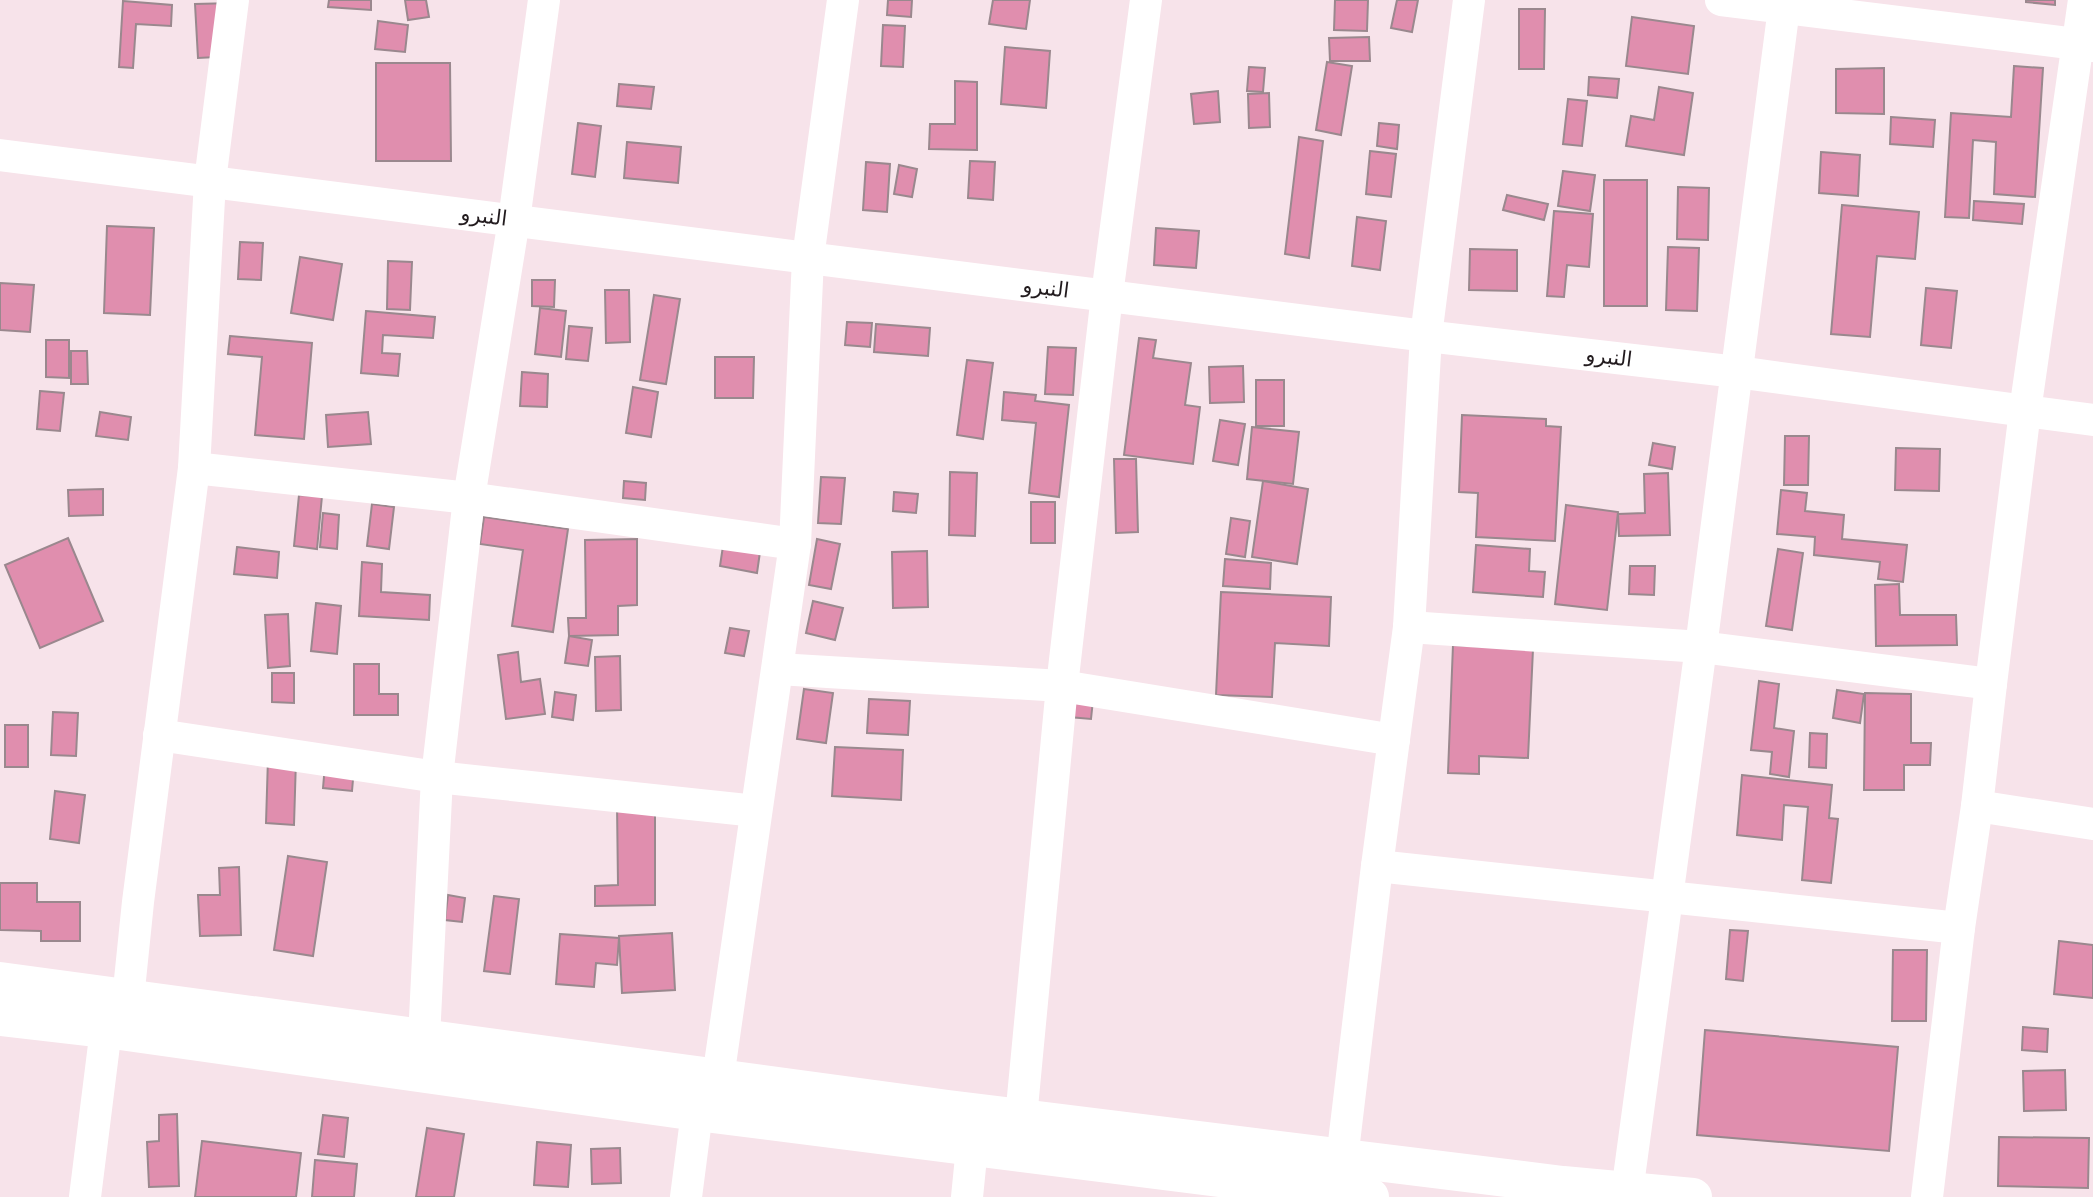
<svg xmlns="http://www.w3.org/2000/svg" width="2093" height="1197" font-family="'DejaVu Sans','Noto Naskh Arabic',sans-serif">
  <rect width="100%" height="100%" fill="#f7e3ea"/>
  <g fill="#e08eae" stroke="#9a888e" stroke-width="2">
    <polygon points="329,0 371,0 371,10 328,7"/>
    <polygon points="405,0 426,0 429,17 408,20"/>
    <polygon points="888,0 912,0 911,17 887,15"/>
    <polygon points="993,0 1030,0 1026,29 989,24"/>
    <polygon points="1335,0 1368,0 1367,31 1334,30"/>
    <polygon points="1397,0 1418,0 1412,32 1391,28"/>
    <polygon points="2026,0 2055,0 2055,5 2026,2"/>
    <polygon points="123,1 172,5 171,26 136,24 133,68 119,67"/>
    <polygon points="234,3 236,56 198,58 195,4"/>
    <polygon points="1519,9 1545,9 1544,69 1519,69"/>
    <polygon points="1632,17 1694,26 1688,74 1626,66"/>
    <polygon points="378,21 408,25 405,52 375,49"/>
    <polygon points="883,25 905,26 903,67 881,66"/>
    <polygon points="1369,37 1370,61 1330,61 1329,38"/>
    <polygon points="1005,47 1050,51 1046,108 1001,104"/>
    <polygon points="1327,62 1352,66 1341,135 1316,130"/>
    <polygon points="376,63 450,63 451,161 376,161"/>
    <polygon points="2014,66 2043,68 2035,197 1994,194 1996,142 1973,140 1969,218 1945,217 1951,113 2011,117"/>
    <polygon points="1249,67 1265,68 1263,92 1247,91"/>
    <polygon points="1884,68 1884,114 1836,113 1836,69"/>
    <polygon points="1589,77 1619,79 1617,98 1588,95"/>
    <polygon points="955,81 977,82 977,150 929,149 930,124 955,124"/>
    <polygon points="619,84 654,87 651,109 617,106"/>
    <polygon points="1659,87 1693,93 1684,155 1626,146 1631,116 1654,120"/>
    <polygon points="1218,91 1220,122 1194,124 1191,94"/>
    <polygon points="1269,93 1270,127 1249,128 1248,94"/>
    <polygon points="1568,99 1587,101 1582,146 1563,144"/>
    <polygon points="1891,117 1935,120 1933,147 1890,144"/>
    <polygon points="578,123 601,126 595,177 572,174"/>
    <polygon points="1379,123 1399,125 1397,149 1377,146"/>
    <polygon points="1299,137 1323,141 1309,258 1285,254"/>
    <polygon points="627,142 681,147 678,183 624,178"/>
    <polygon points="1370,151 1396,154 1391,197 1366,194"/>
    <polygon points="1821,152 1860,155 1858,196 1819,193"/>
    <polygon points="970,161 995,162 993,200 968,198"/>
    <polygon points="866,162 890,164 887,212 863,210"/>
    <polygon points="899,165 917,169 912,197 894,194"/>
    <polygon points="1563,171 1595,175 1590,211 1558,206"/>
    <rect x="1604" y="180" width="43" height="126"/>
    <polygon points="1678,187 1709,188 1708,240 1677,239"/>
    <polygon points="1507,195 1548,204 1544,220 1503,210"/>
    <polygon points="1974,201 2024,204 2022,224 1973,220"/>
    <polygon points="1842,205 1919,212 1915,259 1877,256 1870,337 1831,334"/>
    <polygon points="1554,211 1593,214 1589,267 1567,265 1564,297 1547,296"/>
    <polygon points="1357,217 1386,221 1380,270 1352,266"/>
    <polygon points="107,226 154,228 150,315 104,313"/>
    <polygon points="1156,228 1199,231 1196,268 1154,265"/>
    <polygon points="240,242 263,243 261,280 238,279"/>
    <polygon points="1668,247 1699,248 1697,311 1666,310"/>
    <polygon points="1470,249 1517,250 1517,291 1469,290"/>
    <polygon points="300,257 342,264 333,320 291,313"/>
    <polygon points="388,261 412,262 410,310 387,309"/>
    <polygon points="532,280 555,280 554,307 532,306"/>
    <polygon points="0,283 34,285 30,332 0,330"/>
    <polygon points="1926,288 1957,291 1951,348 1921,345"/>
    <polygon points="605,290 629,290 630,342 606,343"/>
    <polygon points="654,295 680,299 666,384 640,380"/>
    <polygon points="540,308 566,311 561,357 535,354"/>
    <polygon points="366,311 435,317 433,338 383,335 382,353 400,354 398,376 361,373"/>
    <polygon points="847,322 872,323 870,347 845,345"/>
    <polygon points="876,324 930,328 928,356 874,352"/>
    <polygon points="569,326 592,328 588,361 566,359"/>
    <polygon points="230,336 312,343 304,439 255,435 262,357 228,354"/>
    <polygon points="1139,338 1156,340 1153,358 1191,363 1185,405 1200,407 1193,464 1124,455"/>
    <polygon points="46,340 69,340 69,378 46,377"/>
    <polygon points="1048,347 1076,348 1073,395 1045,394"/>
    <polygon points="71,351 87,351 88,384 71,384"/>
    <polygon points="715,357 754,357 753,398 715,398"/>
    <polygon points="967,360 993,363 983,439 957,435"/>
    <polygon points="1243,366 1244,402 1210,403 1209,367"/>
    <polygon points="522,372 548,374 547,407 520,406"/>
    <rect x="1256" y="380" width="28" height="46"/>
    <polygon points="633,387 658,392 651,437 626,433"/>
    <polygon points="40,391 64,393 60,431 37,429"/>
    <polygon points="1004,392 1036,395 1035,401 1069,405 1059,497 1029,493 1036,423 1002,420"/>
    <polygon points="100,412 131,417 128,440 96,436"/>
    <polygon points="368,412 371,444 328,447 326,415"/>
    <polygon points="1462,415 1546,419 1546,426 1561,427 1555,541 1476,537 1478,493 1459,492"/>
    <polygon points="1220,420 1245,424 1238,465 1213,461"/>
    <polygon points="1252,427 1299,432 1293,484 1247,479"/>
    <polygon points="1785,436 1809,436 1808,485 1784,485"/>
    <polygon points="1653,443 1675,447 1672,469 1649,465"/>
    <polygon points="1896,448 1940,449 1939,491 1895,490"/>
    <polygon points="1114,459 1136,459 1138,532 1116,533"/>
    <polygon points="950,472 977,473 975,536 949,535"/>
    <polygon points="1668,473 1670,535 1619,536 1618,514 1645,513 1644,474"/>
    <polygon points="821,477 845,478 841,524 818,523"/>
    <polygon points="624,481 646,483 645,500 623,498"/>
    <polygon points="1263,481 1308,489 1297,564 1252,557"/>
    <polygon points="103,489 103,515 69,516 68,490"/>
    <polygon points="1781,490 1807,493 1805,511 1844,515 1842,539 1907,545 1903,582 1878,579 1880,562 1814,555 1815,537 1777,534"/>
    <polygon points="894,492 918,494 916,513 893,511"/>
    <polygon points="299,495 322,496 317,549 294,546"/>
    <rect x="1031" y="502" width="24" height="41"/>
    <polygon points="372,504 394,507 389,549 367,546"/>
    <polygon points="1566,505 1618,512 1607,610 1555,604"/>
    <polygon points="323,513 339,515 337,549 320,547"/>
    <polygon points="484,517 568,529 553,632 512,626 523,550 480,544"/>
    <polygon points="1231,518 1250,521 1245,557 1226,554"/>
    <polygon points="68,538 103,621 40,648 5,565"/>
    <polygon points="637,539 637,605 618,606 618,635 569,636 568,618 586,618 585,540"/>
    <polygon points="817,539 840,544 831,589 809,585"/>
    <polygon points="1476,545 1530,549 1529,571 1545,572 1543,597 1473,592"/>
    <polygon points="723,546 760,552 757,573 720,566"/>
    <polygon points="237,547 279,552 277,578 234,574"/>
    <polygon points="1778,549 1803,553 1792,630 1766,626"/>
    <polygon points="927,551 928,607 893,608 892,552"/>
    <polygon points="1225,559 1271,563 1270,589 1223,586"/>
    <polygon points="362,562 382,564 381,592 430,595 429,620 359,616"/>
    <polygon points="1630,566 1655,566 1654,595 1629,594"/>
    <polygon points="1899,584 1900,615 1956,615 1957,645 1876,646 1875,585"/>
    <polygon points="1221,592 1331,597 1329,646 1275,643 1272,697 1216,695"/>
    <polygon points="813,601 843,608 835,640 806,633"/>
    <polygon points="316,603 341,606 337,654 311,651"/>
    <polygon points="288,614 290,666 268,668 265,615"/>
    <polygon points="730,628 749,631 744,656 725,653"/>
    <polygon points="569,636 592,640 588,666 565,663"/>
    <polygon points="1453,645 1533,649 1528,758 1479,756 1479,774 1448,773"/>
    <polygon points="518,652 521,682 540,679 545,714 506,719 498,655"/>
    <polygon points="620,656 621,710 596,711 595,657"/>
    <polygon points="354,664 379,664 379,694 398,694 398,715 354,715"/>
    <polygon points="272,673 294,673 294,703 272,702"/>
    <polygon points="1759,681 1779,684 1774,728 1794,731 1789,777 1770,774 1772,752 1751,750"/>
    <polygon points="804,689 833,693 826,743 797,739"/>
    <polygon points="1837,690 1864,694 1860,723 1833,718"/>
    <polygon points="555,692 576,695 573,720 552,717"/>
    <polygon points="1865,693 1911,694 1911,743 1931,743 1930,765 1904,765 1904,790 1864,790"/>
    <polygon points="1071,698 1093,700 1091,719 1069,717"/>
    <polygon points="869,699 910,701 908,735 867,733"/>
    <polygon points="53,712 78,713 76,756 51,755"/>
    <rect x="5" y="725" width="23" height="42"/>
    <polygon points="1810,733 1827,734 1826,768 1809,767"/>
    <polygon points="835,747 903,750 901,800 832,796"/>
    <polygon points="268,758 296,759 294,825 266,823"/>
    <polygon points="325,765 354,768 352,791 323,788"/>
    <polygon points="1742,775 1832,785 1829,818 1838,819 1831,883 1802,880 1808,807 1784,805 1782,840 1737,835"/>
    <polygon points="55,791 85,795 79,843 50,839"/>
    <polygon points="655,803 655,905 595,906 595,886 618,885 617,804"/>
    <polygon points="288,856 327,862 313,956 274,950"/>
    <polygon points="239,867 241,935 200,936 198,895 220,895 219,868"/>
    <polygon points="0,883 37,883 37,902 80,902 80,941 41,941 41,931 0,930"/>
    <polygon points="448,895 465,898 462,922 445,920"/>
    <polygon points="494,896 519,899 510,974 484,971"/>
    <polygon points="1730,930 1748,931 1743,981 1726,979"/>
    <polygon points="672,933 675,990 622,993 619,936"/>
    <polygon points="560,934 619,938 617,965 596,963 594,987 556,984"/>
    <polygon points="2059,941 2093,945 2093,998 2054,994"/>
    <polygon points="1893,950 1927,950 1926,1021 1892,1021"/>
    <polygon points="2023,1027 2048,1029 2047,1052 2022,1050"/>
    <polygon points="1705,1030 1898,1047 1889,1151 1697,1135"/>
    <polygon points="2065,1070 2066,1110 2024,1111 2023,1071"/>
    <polygon points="177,1114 179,1186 149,1187 147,1142 159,1141 159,1115"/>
    <polygon points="323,1115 348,1118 344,1157 318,1154"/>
    <polygon points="427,1128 464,1134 454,1197 416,1197"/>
    <polygon points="1999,1137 2089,1138 2088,1188 1998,1186"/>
    <polygon points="202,1141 301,1153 296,1197 195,1197"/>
    <polygon points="537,1142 571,1145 568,1187 534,1185"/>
    <polygon points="620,1148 621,1183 592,1184 591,1149"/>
    <polygon points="315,1160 357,1164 354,1197 312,1197"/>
  </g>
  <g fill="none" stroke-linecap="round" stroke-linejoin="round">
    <g stroke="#fff" stroke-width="32">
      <polyline points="1721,0 2093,46"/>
      <polyline points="0,155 808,258 1426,336 1737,372 2093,420"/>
      <polyline points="194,468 469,498 795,544"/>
      <polyline points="1409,627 1701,647 1991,684"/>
      <polyline points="778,669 1062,686 1394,740"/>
      <polyline points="159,735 437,777 756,811"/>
      <polyline points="1977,806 2093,824"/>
      <polyline points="1377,866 1959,928"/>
      <polyline points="128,999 138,902 194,468 210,181 233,0"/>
      <polyline points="424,1038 437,777 469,498 514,220 544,0"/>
      <polyline points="718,1078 795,544 808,258 843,0"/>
      <polyline points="1021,1118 1062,686 1107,295 1146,0"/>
      <polyline points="1342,1159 1377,866 1409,627 1426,336 1469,0"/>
      <polyline points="1627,1192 1701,647 1785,0"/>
      <polyline points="85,1197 106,1029"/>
      <polyline points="686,1197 697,1112"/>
      <polyline points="967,1197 972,1147"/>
      <polyline points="1927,1197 1959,928 1977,806 1991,684 2025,411 2084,0"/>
    </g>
    <g stroke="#fff" stroke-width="38">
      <polyline points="0,981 948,1109 1563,1185 1693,1197"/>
      <polyline points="0,1017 106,1029 697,1112 1370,1197"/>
    </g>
  </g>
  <g text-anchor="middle" stroke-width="7" stroke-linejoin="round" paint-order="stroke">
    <g font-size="21" fill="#221b1e" stroke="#fff">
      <text transform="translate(484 216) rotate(7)" y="7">النبرو</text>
      <text transform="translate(1046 288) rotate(7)" y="7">النبرو</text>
      <text transform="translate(1609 357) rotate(7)" y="7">النبرو</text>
    </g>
  </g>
</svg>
